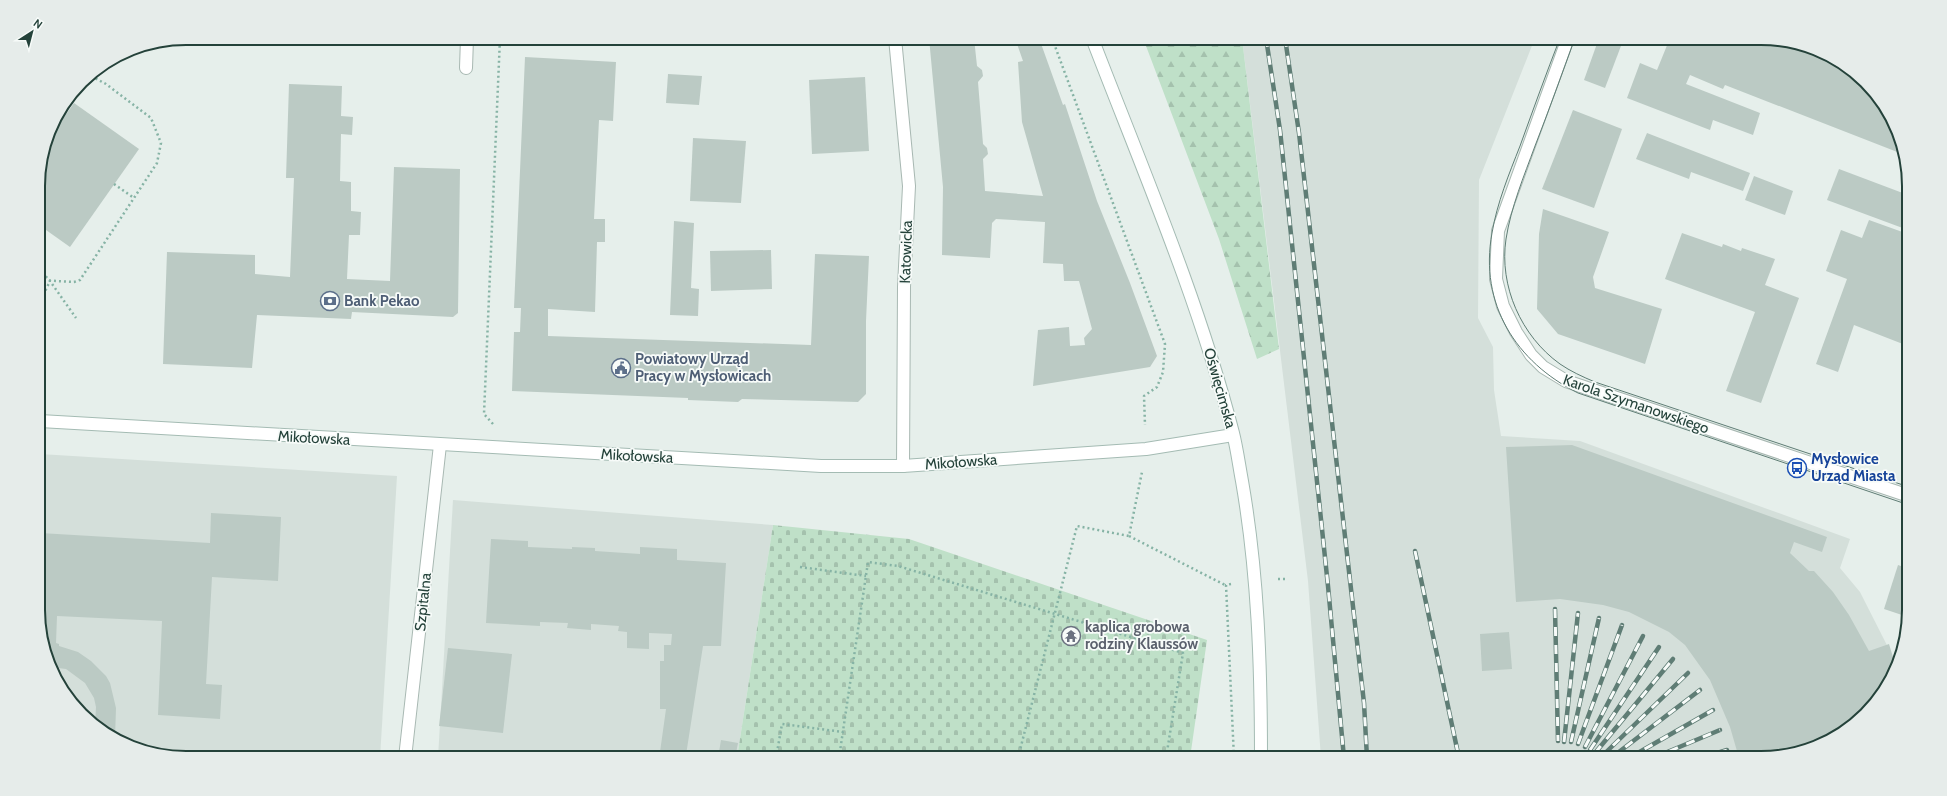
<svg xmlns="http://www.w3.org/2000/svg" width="1947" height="796" font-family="Cabin,sans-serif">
  <defs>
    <pattern id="forest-firs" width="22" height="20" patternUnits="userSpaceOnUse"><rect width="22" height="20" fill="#bfe0c8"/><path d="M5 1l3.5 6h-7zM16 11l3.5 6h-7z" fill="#a4c1ad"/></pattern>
    <pattern id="cemetery-stones" width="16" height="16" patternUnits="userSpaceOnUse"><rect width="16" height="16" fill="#bfe0c8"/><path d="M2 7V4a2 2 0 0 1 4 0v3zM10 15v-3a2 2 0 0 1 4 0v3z" fill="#a4c1ad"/></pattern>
  </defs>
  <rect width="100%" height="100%" fill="#e6efeb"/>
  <g fill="#d4dfda">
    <polygon points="1242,38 1535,38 1479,180 1478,318 1493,347 1494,390 1501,436 1580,441 1850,539 1840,568 1860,592 1897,665 1879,700 1770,758 1321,758 1308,581"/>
    <polygon points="40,454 397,476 380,758 186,758 138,750 104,733 75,707 53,675 41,638"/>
    <polygon points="453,500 773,525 737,758 438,758"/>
  </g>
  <polygon fill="url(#forest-firs)" points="1143,38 1242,38 1279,349 1257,359 1219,239"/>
  <polygon fill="url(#cemetery-stones)" points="773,525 909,539 1207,640 1190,758 737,758"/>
  <g fill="#bbcac4">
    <polygon points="324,38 344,38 343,43 324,41"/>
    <polygon points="929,38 974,38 977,66 982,70 983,76 978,82 983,144 987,148 988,154 983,159 985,191 1043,196 1022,122 1018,62 1023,61 1015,38 1039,38 1063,105 1065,104 1097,201 1130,283 1157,356 1150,367 1033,386 1038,330 1069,327 1070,346 1085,345 1084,338 1092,329 1079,281 1064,281 1063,264 1043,263 1045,222 996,219 992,223 990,258 942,255 943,187"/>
    <polygon points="1599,38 1624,38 1605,88 1584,80"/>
    <polygon points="1670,38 1761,38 1809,46 1843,63 1878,96 1898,129 1905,155 1725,85 1723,89 1690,75 1686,84 1760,113 1753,135 1713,120 1710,130 1627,98 1640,63 1657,70"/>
    <polygon points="525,57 616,62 613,121 599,120 594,219 605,219 605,242 597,242 595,312 548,309 548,336 811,345 815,254 869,256 866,321 866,394 858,402 742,399 738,402 688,400 688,398 512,391 514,332 520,332 521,308 514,308"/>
    <polygon points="668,74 702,76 699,105 666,103"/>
    <polygon points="865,77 869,151 812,154 809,80"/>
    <polygon points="289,84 342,86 341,116 353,117 352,135 341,134 340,181 351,182 351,211 361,212 360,235 349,235 347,279 390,281 394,167 460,169 458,313 453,317 352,312 351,319 257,315 252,368 163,364 167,252 255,255 255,274 290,277 294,178 286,178"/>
    <polygon points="74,103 139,149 70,247 39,225 38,176 48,140"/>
    <polygon points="1573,110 1622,129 1594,208 1542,189"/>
    <polygon points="1647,133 1750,173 1743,191 1691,172 1689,179 1636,159"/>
    <polygon points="693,138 746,141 741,203 690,201"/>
    <polygon points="1839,169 1908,195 1908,230 1827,200"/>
    <polygon points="1754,176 1793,191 1785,215 1745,200"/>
    <polygon points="1543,209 1609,232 1593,277 1595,288 1662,309 1645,364 1558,334 1537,309 1539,234"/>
    <polygon points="1869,220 1908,234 1908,346 1854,325 1838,372 1816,364 1847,279 1826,271 1841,230 1862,238"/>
    <polygon points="674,221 694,223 691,288 699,289 698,316 670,315"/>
    <polygon points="1682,233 1722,247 1723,244 1741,251 1742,248 1775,259 1765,285 1799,298 1761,403 1726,391 1755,312 1665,279"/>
    <polygon points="771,250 772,289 711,291 710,251"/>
    <polygon points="1908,428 1909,452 1901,449"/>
    <polygon points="1572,445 1827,537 1822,552 1794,542 1790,553 1809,571 1814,571 1833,592 1849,615 1869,651 1889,644 1896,667 1889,680 1882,683 1884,690 1879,700 1851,728 1809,750 1770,758 1739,758 1730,727 1710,680 1685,645 1669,632 1629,612 1603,605 1560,599 1516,602 1506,447"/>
    <polygon points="211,513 281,517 278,581 212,577 206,684 222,685 220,719 158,715 162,621 57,616 56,643 59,644 59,646 78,652 91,661 106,676 110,683 116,708 115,738 104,733 95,725 96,707 94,698 85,683 66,669 58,668 58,671 52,671 41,638 40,533 210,543"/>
    <polygon points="491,539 528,541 528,547 572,549 572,547 595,548 595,551 640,554 640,547 677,549 677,560 726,563 721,646 703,646 686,755 660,752 666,709 660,709 660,661 664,661 664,645 671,645 672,634 649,633 649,649 627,648 627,632 618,631 619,626 591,624 591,630 567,628 568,623 540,622 540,626 486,623"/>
    <polygon points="1898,565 1909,569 1908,617 1884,609"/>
    <polygon points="1509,632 1512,669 1482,671 1480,634"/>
    <polygon points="448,648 512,654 503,733 439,726"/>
    <polygon points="721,740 738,743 735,758 718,758"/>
    <polygon points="126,744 164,749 163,754 138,750"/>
  </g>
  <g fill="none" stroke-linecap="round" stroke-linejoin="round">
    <defs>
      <g id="street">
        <polyline points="895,38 909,186 904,287 903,466"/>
        <polyline points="1568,38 1498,231 1496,279 1503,306 1516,332 1531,355 1543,367 1566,381 1909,496"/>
        <polyline points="466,68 467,38"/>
        <polyline points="405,758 440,445"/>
      </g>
      <g id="secondary">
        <path d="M1092,38C1142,168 1198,298 1233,433C1237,449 1239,465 1242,481C1258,573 1261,665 1261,758"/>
        <polyline points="40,421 821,466 903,466 1146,449 1233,435"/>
      </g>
    </defs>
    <use href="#street" stroke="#a8b8b2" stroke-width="14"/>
    <use href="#secondary" stroke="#a4bbb3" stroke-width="14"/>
    <g stroke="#86b3a5" stroke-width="2.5" stroke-dasharray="2 3" stroke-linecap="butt">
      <polyline points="1052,38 1165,344 1163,372 1157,387 1144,396 1145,425"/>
      <polyline points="114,184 134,198"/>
      <polyline points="39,269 50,281 76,318"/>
      <polyline points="39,280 74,282 80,280 157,163 161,143 151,118 106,84 89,75"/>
      <polyline points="39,304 50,281"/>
      <polyline points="493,424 484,414 500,38"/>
      <polyline points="1129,536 1225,585"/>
      <polyline points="800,567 866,576"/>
      <polyline points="1278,579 1285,579"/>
      <polyline points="1231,584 1226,585 1234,758"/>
      <polyline points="776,758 782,724 843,732"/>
      <polyline points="839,758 868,562 898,566 1183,653 1166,758"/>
      <polyline points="1018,758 1077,526 1129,536 1142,472"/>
    </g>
    <use href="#street" stroke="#fff" stroke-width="12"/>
    <use href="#secondary" stroke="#fff" stroke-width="12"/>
    <g stroke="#5f7d75" stroke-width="1">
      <path d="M1560,38C1546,74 1533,110 1520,146C1509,174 1497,203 1492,233C1479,304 1516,362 1578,393L1909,505"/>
      <path d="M1575,38C1562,74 1549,110 1535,146C1524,176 1511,207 1506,239C1499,286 1521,336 1560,364C1570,371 1583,377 1595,382L1909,487"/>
    </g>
    <defs>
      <g id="rail">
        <polyline points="1266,38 1280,130 1328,586 1344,758"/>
        <polyline points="1285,38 1299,133 1364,703 1367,758"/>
        <polyline points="1415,551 1459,758"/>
        <polyline points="1555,609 1558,741"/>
        <polyline points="1564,742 1578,613"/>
        <polyline points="1571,742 1599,618"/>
        <polyline points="1578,744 1622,625"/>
        <polyline points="1585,747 1643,636"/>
        <polyline points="1590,750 1659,647"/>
        <polyline points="1595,753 1673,659"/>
        <polyline points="1600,758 1688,673"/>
        <polyline points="1611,758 1700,690"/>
        <polyline points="1629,758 1713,710"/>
        <polyline points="1653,758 1720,730"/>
        <polyline points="1701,758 1727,750"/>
      </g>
    </defs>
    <use href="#rail" stroke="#5f7d75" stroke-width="4.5"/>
    <use href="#rail" stroke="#f7fbf9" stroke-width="3" stroke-dasharray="9" stroke-linecap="butt"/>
  </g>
  <defs>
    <symbol id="bank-ring" viewBox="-11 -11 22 22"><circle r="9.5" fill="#f7fbf9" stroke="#5c6f8a" stroke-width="1.5"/><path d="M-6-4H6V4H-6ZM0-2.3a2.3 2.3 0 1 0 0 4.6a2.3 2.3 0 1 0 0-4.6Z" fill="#5c6f8a"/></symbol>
    <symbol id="civic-ring" viewBox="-11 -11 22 22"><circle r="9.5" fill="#f7fbf9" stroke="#5c6f8a" stroke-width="1.5"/><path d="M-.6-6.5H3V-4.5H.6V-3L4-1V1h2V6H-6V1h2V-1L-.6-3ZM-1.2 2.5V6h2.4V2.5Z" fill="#5c6f8a"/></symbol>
    <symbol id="bus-ring" viewBox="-11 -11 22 22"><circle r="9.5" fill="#f7fbf9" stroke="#1a4fb4" stroke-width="1.5"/><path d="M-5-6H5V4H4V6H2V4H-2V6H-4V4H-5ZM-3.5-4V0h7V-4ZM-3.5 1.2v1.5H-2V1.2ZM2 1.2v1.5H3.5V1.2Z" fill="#1a4fb4"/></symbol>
    <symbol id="temple-ring" viewBox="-11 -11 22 22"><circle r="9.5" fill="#f7fbf9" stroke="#6b7280" stroke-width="1.5"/><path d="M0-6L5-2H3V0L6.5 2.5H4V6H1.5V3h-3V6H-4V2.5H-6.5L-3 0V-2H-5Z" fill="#6b7280"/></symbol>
  </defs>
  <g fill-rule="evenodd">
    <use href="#bank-ring" x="319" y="290" width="22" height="22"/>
    <use href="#civic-ring" x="610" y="357" width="22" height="22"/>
    <use href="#bus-ring" x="1786" y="457" width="22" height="22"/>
    <use href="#temple-ring" x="1060" y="625" width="22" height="22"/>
  </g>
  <g text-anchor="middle" stroke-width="3.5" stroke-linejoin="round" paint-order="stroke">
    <g font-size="15" fill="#24423a" stroke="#f7fbf9">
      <text transform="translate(906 252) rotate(-88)" y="5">Katowicka</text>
      <text transform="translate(1220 388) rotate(74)" y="5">Oświęcimska</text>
      <text transform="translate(1636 404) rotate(19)" y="5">Karola Szymanowskiego</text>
      <text transform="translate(314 438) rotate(3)" y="5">Mikołowska</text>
      <text transform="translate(637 456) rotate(3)" y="5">Mikołowska</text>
      <text transform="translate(961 462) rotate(-4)" y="5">Mikołowska</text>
      <text transform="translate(423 602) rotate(-84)" y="5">Szpitalna</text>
    </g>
    <g font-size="15" font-weight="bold" fill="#4e5e75" stroke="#f7fbf9" text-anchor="start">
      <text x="344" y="306">Bank Pekao</text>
      <text x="635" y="364">Powiatowy Urząd<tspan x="635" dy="17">Pracy w Mysłowicach</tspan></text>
    </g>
    <g font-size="15" font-weight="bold" fill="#164399" stroke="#f7fbf9" text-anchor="start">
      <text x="1811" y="464">Mysłowice<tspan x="1811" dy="17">Urząd Miasta</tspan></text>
    </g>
    <g font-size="15" font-weight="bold" fill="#5b616d" stroke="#f7fbf9" text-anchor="start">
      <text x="1085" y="632">kaplica grobowa<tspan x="1085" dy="17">rodziny Klaussów</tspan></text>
    </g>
  </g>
  <path d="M0 0H1947V796H0ZM186 45H1761A141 141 0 0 1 1902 186V610A141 141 0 0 1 1761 751H186A141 141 0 0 1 45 610V186A141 141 0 0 1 186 45Z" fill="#e6ecea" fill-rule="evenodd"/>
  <path fill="none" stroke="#24423a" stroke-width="2" d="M186 45H1761A141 141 0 0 1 1902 186V610A141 141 0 0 1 1761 751H186A141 141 0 0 1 45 610V186A141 141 0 0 1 186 45Z"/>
  <g transform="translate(32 32) rotate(36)" stroke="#f7fbf9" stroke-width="3" paint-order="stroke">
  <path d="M0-3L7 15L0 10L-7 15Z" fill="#24423a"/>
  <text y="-6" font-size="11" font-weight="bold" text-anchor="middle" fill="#24423a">N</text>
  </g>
</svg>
